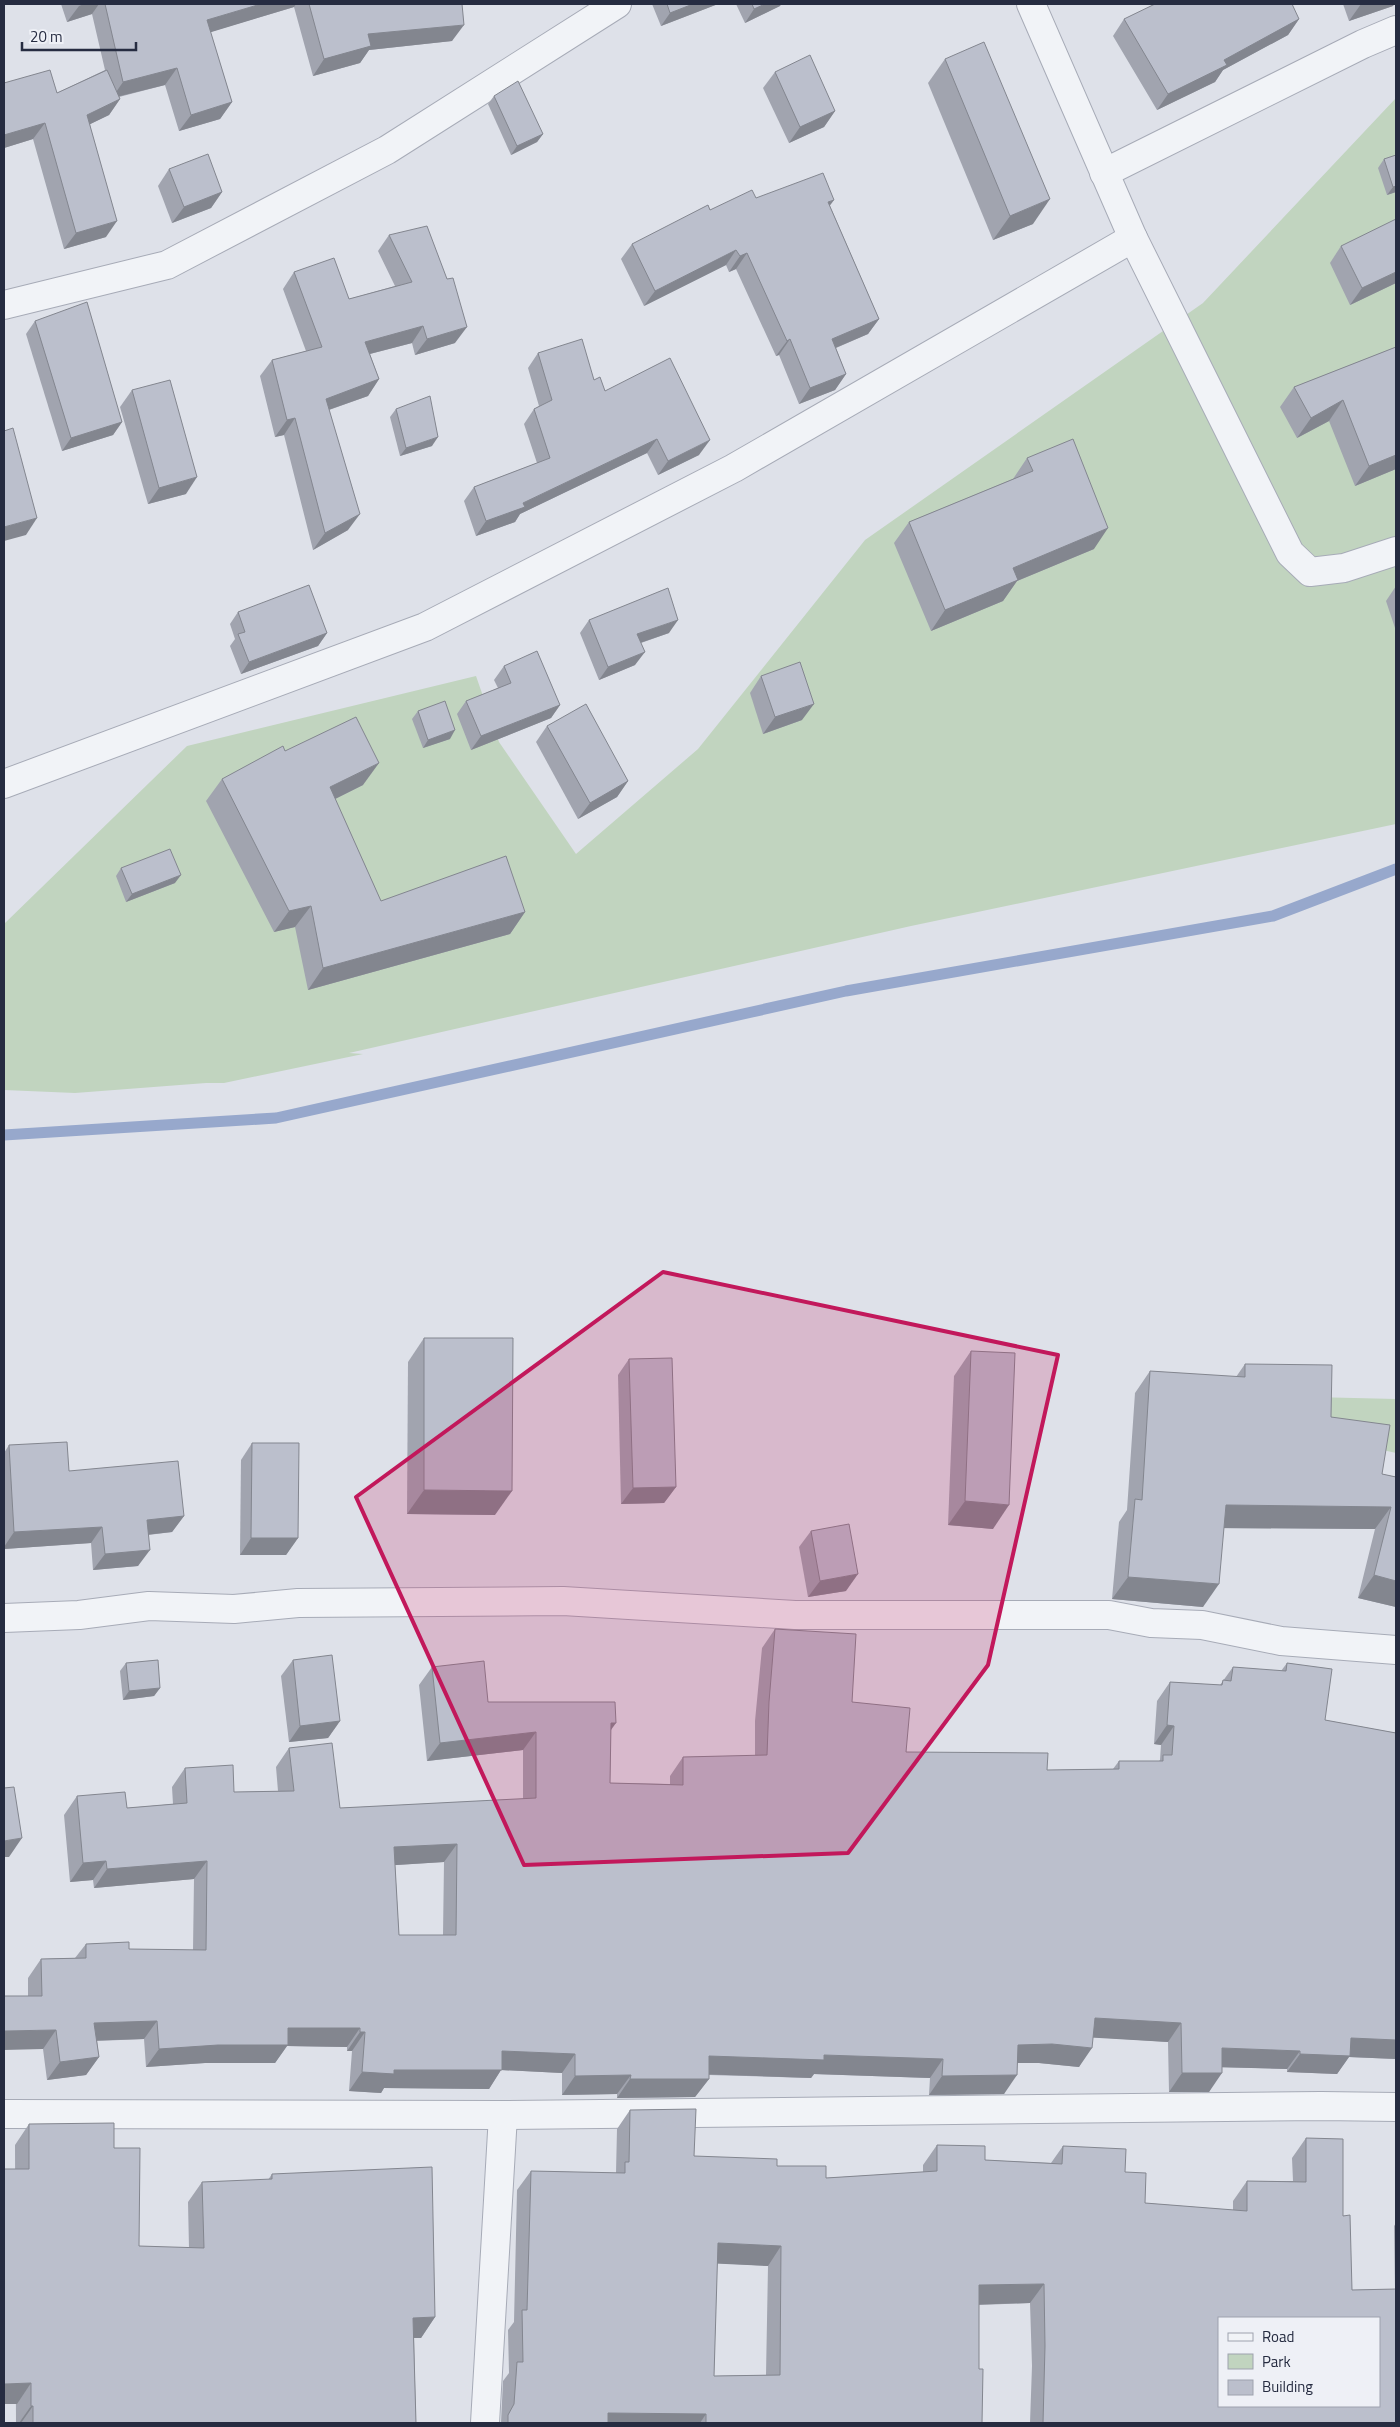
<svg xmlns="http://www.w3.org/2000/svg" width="1400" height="2427" font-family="'Titillium Web',sans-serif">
  <rect width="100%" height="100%" fill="#dee1e9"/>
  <g fill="#c1d4bf">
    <polygon points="1396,98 1396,824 911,926 349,1053 363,1054 224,1083 206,1083 75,1093 4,1090 4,924 187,746 476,676 499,742 576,854 698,749 865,540 1203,303"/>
    <polygon points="1134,1393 1396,1399 1396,1453"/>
  </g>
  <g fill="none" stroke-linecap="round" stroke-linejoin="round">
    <polyline stroke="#97a8cc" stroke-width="11" points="4,1135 276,1118 846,991 1273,916 1396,869"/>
    <defs>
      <g id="street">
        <polyline points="1031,4 1133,238 1290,553 1310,572 1344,568 1396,551"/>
        <polyline points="1104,173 1363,44 1396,30"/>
        <polyline points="4,305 167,265 387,150 617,4"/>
        <polyline points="4,784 425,627 734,468 1133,238"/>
        <polyline points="4,1618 79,1615 149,1606 234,1609 298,1603 563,1601 795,1615 1109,1615 1151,1623 1202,1625 1281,1641 1396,1650"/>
        <polyline points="4,2114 503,2115 1321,2106 1396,2107"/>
        <polyline points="485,2423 503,2115"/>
      </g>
    </defs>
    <use href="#street" stroke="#a7abb7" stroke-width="30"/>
    <use href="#street" stroke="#f1f3f7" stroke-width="28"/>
  </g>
  <g fill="#a1a4af" fill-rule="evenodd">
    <polygon points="61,4 462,4 452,41 369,50 360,63 313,76 294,7 210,32 232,102 220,119 179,131 165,85 119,97 120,99 109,115 90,124 106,237 64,249 33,139 4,148 4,83 57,93 105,70 92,14 67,22"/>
    <polygon points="652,4 718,4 661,26"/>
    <polygon points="736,4 781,4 780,6 745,23"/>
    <polygon points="1343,4 1394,4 1393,6 1349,21"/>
    <polygon points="1124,19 1299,19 1288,35 1223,70 1215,82 1157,110 1113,36"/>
    <polygon points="945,59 1033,224 993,240 928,83"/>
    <polygon points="775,72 835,111 824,127 789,143 763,88"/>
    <polygon points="494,96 543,134 537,142 511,155 488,104"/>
    <polygon points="1396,155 1396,192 1387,195 1378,168 1384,159"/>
    <polygon points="169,169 222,192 211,208 172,223 158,186"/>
    <polygon points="756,198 830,206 879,319 868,334 836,348 846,374 835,390 799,404 779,355 776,356 736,269 729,272 726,265 644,306 621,259 632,244 710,210"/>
    <polygon points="389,235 455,343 415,355 412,343 370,354 379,379 368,396 329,410 348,530 313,550 284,435 275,437 260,376 272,360 306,351 283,289 294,272 349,299 395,286 378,251"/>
    <polygon points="1341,246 1396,283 1350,305 1330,263"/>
    <polygon points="35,321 122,422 113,435 62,451 26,334"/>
    <polygon points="1396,347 1396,469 1355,486 1329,421 1297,438 1280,407 1294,387"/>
    <polygon points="538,353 594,380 605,391 699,455 658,475 647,453 520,514 515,522 476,536 464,501 474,487 537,463 524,424 534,409 539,406 528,368"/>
    <polygon points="132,390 186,494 148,504 120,407"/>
    <polygon points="396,409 432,446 400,456 390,417"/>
    <polygon points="1027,458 1094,549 1017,581 1003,601 931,631 894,543 909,522 1013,479"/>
    <polygon points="1396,586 1396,631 1386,601"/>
    <polygon points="238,612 327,633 318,646 241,674 230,646 235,639 230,624"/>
    <polygon points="589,620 669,633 641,643 635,665 599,680 580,633"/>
    <polygon points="504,666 560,705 551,718 471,750 457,714 466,701 498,688 494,680"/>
    <polygon points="761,676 802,720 763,734 750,693"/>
    <polygon points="418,711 450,739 423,748 412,719"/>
    <polygon points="547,726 628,781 617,797 578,819 536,742"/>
    <polygon points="285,751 363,785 335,799 381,901 525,912 510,934 308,990 295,927 274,932 206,801 222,779"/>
    <polygon points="121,868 175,883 126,902 116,876"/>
    <polygon points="424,1338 495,1515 407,1514 408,1362"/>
    <polygon points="971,1351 993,1529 948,1525 954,1376"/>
    <polygon points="629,1359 676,1487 664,1503 621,1504 618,1375"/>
    <polygon points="1245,1364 1331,1417 1382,1474 1396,1477 1396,1607 1358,1598 1375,1529 1224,1528 1203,1607 1112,1599 1119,1522 1127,1510 1135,1393 1150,1371 1236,1377"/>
    <polygon points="252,1443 298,1538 286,1555 240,1555 241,1460"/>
    <polygon points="9,1445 69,1471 184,1516 172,1532 148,1535 138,1566 93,1570 91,1543 4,1549 4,1453"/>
    <polygon points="811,1531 846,1591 808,1597 799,1547"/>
    <path d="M775,1629L852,1702L906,1752L1047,1770L1113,1769L1119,1761H1159L1160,1760L1161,1745L1154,1744L1157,1701L1170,1682L1220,1685L1233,1667L1281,1671L1287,1663L1325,1720L1396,1733V2059L1349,2057L1337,2074L1287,2072V2069L1222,2067L1209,2092H1169L1168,2042L1093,2037L1079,2067L1039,2063H1017L1004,2094L929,2095L930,2078L814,2074L811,2078L709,2075V2079L695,2097L617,2098V2094L562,2095V2073L501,2070L489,2089L384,2088L381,2093L349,2091L352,2051H347V2047L287,2046L275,2063H205L146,2067L144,2039L97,2041L99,2057L86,2075L47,2080L43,2049L28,1996V1978L41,1959L75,1958L86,1944L129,1949L193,1950L194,1879L94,1888L93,1880L70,1882L64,1815L77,1796L127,1808L173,1804L172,1787L185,1768L234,1792L278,1791L276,1767L289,1748L340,1808L523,1799V1750L427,1761L419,1685L432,1667L488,1702L611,1730L610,1783L670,1784V1776L683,1757L755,1756V1721L762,1648ZM444,1862L443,1935H399L395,1865Z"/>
    <polygon points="293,1660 340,1721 328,1738 289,1742 281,1676"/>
    <polygon points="126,1663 160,1688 154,1696 123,1700 120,1671"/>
    <path d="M630,2110L694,2156L777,2166L826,2178L923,2172V2165L937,2145L985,2160L1051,2163L1063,2146L1125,2172L1145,2203L1233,2210V2201L1247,2181H1293L1292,2158L1306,2138L1343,2216L1352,2290L1395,2289L1394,2226L1396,2223V2423H1030L1032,2366L1030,2303L979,2305V2369L982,2423H501L503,2381L509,2373L508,2330L514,2322L517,2190L531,2171L616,2173L617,2129ZM717,2263L768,2266L766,2375L714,2376Z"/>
    <polygon points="29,2124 114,2148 139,2246 189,2248 188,2202 202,2182 268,2180 272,2174 435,2317 421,2338 414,2338 416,2423 16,2423 15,2145"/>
  </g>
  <g fill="#83868f">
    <polygon points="84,4 99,4 92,14 67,22 79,6"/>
    <polygon points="261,4 296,4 294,7 195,37 207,20"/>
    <polygon points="693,4 718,4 661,26 670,13"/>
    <polygon points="765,4 781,4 780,6 745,23 754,9"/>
    <polygon points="1361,4 1394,4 1393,6 1349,21"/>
    <polygon points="1299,19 1288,35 1223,70 1215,82 1157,110 1168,94 1224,60"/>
    <polygon points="464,25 452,41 369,50 360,63 313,76 324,59 368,34"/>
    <polygon points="177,68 165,85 112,98 123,82"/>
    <polygon points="120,99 109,115 76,131 87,115"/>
    <polygon points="232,102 220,119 179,131 191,115"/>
    <polygon points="835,111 824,127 789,143 800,127"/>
    <polygon points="45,123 33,139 4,148 4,135"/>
    <polygon points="543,134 537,142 511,155 517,146"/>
    <polygon points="1396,186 1396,192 1387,195 1393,187"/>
    <polygon points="222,192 211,208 172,223 184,207"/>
    <polygon points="1050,199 1033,224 993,240 1010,216"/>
    <polygon points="834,200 823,215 828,202"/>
    <polygon points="117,221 106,237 64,249 76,233"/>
    <polygon points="736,250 726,265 644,306 655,291"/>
    <polygon points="747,253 736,269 729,272 740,256"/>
    <polygon points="1396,272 1396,283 1350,305 1362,288"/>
    <polygon points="879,319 868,334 821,354 832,339"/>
    <polygon points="423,326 412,343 354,358 365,342"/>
    <polygon points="467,327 455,343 415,355 427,339"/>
    <polygon points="790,339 779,355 776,356 787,341"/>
    <polygon points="846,374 835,390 799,404 810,388"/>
    <polygon points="379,379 368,396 314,415 326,399"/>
    <polygon points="1343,400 1329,421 1297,438 1311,418"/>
    <polygon points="295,418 284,435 275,437 287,420"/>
    <polygon points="122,422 113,435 62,451 71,438"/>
    <polygon points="438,437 432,446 400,456 406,448"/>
    <polygon points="657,439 647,453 520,514 515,522 476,536 486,521"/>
    <polygon points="710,440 699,455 658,475 668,461"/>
    <polygon points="1396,455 1396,469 1355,486 1369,466"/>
    <polygon points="197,477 186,494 148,504 159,488"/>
    <polygon points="360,514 348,530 313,550 325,533"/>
    <polygon points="37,518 26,535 4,541 4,527"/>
    <polygon points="1108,528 1094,549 1017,581 1003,601 931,631 945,610 1013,568"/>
    <polygon points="678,620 669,633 628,647 637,634"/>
    <polygon points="327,633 318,646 241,674 249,662"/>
    <polygon points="645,652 635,665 599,680 608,667"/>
    <polygon points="814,704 802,720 763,734 775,717"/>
    <polygon points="560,705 551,718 471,750 481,736"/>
    <polygon points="455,730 450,739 423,748 428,740"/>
    <polygon points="379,763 363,785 315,809 330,787"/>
    <polygon points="628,781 617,797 578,819 590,803"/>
    <polygon points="181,875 175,883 126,902 132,894"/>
    <polygon points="311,906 295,927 274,932 289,911"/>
    <polygon points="525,912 510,934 308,990 323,968"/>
    <polygon points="676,1487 664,1503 621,1504 633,1488"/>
    <polygon points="424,1490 512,1491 495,1515 407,1514"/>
    <polygon points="965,1501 1009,1505 993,1529 948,1525"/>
    <polygon points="1226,1505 1391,1507 1375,1529 1210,1528"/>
    <polygon points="184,1516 172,1532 136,1536 147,1520"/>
    <polygon points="102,1527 91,1543 4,1549 4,1547 14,1532"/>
    <polygon points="251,1538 298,1538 286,1555 240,1555"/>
    <polygon points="150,1550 138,1566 93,1570 105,1554"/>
    <polygon points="858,1574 846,1591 808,1597 820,1581"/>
    <polygon points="1374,1575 1396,1581 1396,1607 1358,1598"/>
    <polygon points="1128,1577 1219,1584 1203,1607 1112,1599"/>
    <polygon points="160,1688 154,1696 123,1700 129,1691"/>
    <polygon points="340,1721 328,1738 289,1742 300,1726"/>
    <polygon points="611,1723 616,1723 603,1741"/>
    <polygon points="1167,1725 1174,1726 1161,1745 1154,1744"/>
    <polygon points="536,1732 523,1750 427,1761 440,1743"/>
    <polygon points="22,1838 9,1857 4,1857 4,1841"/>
    <polygon points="457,1844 444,1862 381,1866 394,1847"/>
    <polygon points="106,1861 93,1880 70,1882 83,1863"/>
    <polygon points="207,1861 194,1879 94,1888 107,1869"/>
    <polygon points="1095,2018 1181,2023 1168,2042 1082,2037"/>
    <polygon points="157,2021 144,2039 81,2041 94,2023"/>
    <polygon points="288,2028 360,2028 347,2047 287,2046 275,2063 205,2063 146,2067 159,2049"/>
    <polygon points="56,2030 43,2049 4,2050 4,2031"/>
    <polygon points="360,2032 365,2032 352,2051 347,2051"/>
    <polygon points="1351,2038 1396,2040 1396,2059 1349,2057 1337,2074 1287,2072 1300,2054"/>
    <polygon points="1052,2044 1092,2048 1079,2067 1039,2063 1005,2063 1018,2045"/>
    <polygon points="1222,2048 1300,2051 1287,2069 1209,2067"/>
    <polygon points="502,2051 575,2054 562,2073 501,2070 489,2089 384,2088 381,2093 349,2091 362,2072 394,2070"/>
    <polygon points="824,2055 943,2059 930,2078 814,2074 811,2078 696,2074 709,2056"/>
    <polygon points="99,2057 86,2075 47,2080 60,2062"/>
    <polygon points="1182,2073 1222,2073 1209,2092 1169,2092"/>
    <polygon points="631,2075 617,2094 562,2095 575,2076"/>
    <polygon points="1017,2075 1004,2094 929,2095 942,2076"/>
    <polygon points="630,2079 709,2079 695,2097 617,2098"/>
    <polygon points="718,2243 781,2246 768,2266 704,2263"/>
    <polygon points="1044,2284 1030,2303 965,2305 979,2285"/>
    <polygon points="435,2317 421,2338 399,2338 413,2318"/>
    <polygon points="31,2383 17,2404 4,2404 4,2384"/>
    <polygon points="31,2406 33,2406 21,2423 19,2423"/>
    <polygon points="608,2413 706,2414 700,2423 601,2423"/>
  </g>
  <g fill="#bbbfcc" stroke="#83868f" fill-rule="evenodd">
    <polygon points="105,4 261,4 207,20 232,102 191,115 177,68 123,82"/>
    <polygon points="309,4 462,4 464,25 368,34 371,46 324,59"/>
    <polygon points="667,4 693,4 670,13"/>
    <polygon points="752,4 765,4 754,9"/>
    <polygon points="1155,4 1292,4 1299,19 1224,60 1227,65 1168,94 1124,19"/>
    <polygon points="984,42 1050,199 1010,216 945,59"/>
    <polygon points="810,55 835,111 800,127 775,72"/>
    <polygon points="50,70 57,93 107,70 120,99 87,115 117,221 76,233 45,123 4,135 4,83"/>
    <polygon points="518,81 543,134 517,146 494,96"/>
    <polygon points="208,154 222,192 184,207 169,169"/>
    <polygon points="1396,155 1396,186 1393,187 1384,159"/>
    <polygon points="823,173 834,200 828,202 879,319 832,339 846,374 810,388 790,339 787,341 747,253 740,256 736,250 655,291 632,244 708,205 710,210 752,190 756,198"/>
    <polygon points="1396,219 1396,272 1362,288 1341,246"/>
    <polygon points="427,226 447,279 453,278 467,327 427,339 423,326 365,342 379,379 326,399 360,514 325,533 295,418 287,420 272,360 322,347 294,272 334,258 349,299 412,282 389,235"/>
    <polygon points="87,302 122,422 71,438 35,321"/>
    <polygon points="582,339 594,380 600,377 605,391 670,358 710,440 668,461 657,439 523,503 525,507 486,521 474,487 550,458 534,409 552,400 538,353"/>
    <polygon points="1396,347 1396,455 1369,466 1343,400 1311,418 1294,387"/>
    <polygon points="170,380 197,477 159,488 132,390"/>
    <polygon points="430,396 438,437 406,448 396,409"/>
    <polygon points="13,428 37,518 4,527 4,431"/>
    <polygon points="1073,439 1108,528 1013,568 1018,580 945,610 909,522 1033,471 1027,458"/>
    <polygon points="309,585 327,633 249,662 238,634 245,632 238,612"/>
    <polygon points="668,588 678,620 637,634 645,652 608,667 589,620"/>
    <polygon points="537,651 560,705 481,736 466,701 511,683 504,666"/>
    <polygon points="800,662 814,704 775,717 761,676"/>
    <polygon points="445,701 455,730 428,740 418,711"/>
    <polygon points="586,704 628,781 590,803 547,726"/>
    <polygon points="356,717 379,763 330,787 381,901 506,856 525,912 323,968 311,906 289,911 222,779 283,746 285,751"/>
    <polygon points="170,849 181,875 132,894 121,868"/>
    <polygon points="424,1338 513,1338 512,1491 424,1490"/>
    <polygon points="971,1351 1015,1353 1009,1505 965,1501"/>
    <polygon points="672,1358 676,1487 633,1488 629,1359"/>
    <polygon points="1245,1364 1332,1365 1331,1417 1390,1425 1382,1474 1396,1477 1396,1581 1374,1575 1391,1507 1226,1505 1219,1584 1128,1577 1135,1499 1142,1500 1150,1371 1245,1377"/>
    <polygon points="67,1442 69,1471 178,1461 184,1516 147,1520 150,1550 105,1554 102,1527 14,1532 9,1445"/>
    <polygon points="252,1443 299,1443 298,1538 251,1538"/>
    <polygon points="849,1524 858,1574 820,1581 811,1531"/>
    <path d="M775,1629L856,1634L852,1702L910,1708L906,1752L1048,1753L1047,1770L1119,1769V1761H1163V1755H1172L1174,1726L1167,1725L1170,1682L1222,1685L1223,1680L1231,1681L1233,1667L1286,1671L1287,1663L1332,1669L1325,1720L1396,1733V2040L1351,2038L1350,2056L1300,2054V2051L1222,2048V2073H1182L1181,2023L1095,2018L1092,2048L1052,2044L1018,2045L1017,2075L942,2076L943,2059L824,2055V2060L709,2056V2079H630L631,2075L575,2076V2054L502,2051V2070H394V2074L362,2072L365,2032H360V2028H288V2045H218L159,2049L157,2021L94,2023L99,2057L60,2062L56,2030L4,2031V1996H42L41,1959L86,1958V1944L129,1942V1949L206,1950L207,1861L107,1869L106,1861L83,1863L77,1796L125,1792L127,1808L187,1803L185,1768L233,1765L234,1792L294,1791L289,1748L332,1743L340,1808L536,1798V1732L440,1743L432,1667L484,1661L488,1702H615L616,1723H611L610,1783L683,1785V1757L767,1755L769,1702ZM457,1844L456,1935H399L394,1847Z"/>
    <polygon points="332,1655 340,1721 300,1726 293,1660"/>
    <polygon points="158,1660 160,1688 129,1691 126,1663"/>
    <polygon points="14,1787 22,1838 4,1841 4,1788"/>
    <path d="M696,2109L694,2156L777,2159V2166H826V2178L937,2171V2145L985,2146V2160L1062,2164L1063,2146L1126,2149L1125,2172L1146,2173L1145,2203L1247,2211V2181L1306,2182V2138L1343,2139V2216L1350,2215L1352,2290L1396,2289V2423H1043L1045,2346L1044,2284L979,2285V2369H983L982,2423H706V2414L608,2413V2423H508V2415L514,2404L517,2362H523L522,2310H527L531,2171L625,2173V2162H629L630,2110ZM718,2243L781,2246L780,2375L714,2376ZM1219,2318H1379V2406H1219Z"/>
    <polygon points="114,2123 114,2148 140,2148 139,2246 204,2248 202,2182 272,2179 272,2174 432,2167 435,2317 413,2318 416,2423 33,2423 33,2406 31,2406 31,2383 4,2384 4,2169 29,2169 29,2124"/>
  </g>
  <path fill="#c2185b" fill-opacity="0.2" stroke="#c2185b" stroke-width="4" stroke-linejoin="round" d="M663,1272L1058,1355L988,1665L848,1853L524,1865L356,1497Z"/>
  <rect width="1400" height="2427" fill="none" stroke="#262c41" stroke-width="10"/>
  <rect x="1218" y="2317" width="162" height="90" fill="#eef0f6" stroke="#9ea2ae"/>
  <rect x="1228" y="2333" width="25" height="8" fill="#f1f3f7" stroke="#9ea2ae"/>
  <text x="1262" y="2342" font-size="15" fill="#262c41">Road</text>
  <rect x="1228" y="2354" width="25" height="15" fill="#c1d4bf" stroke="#9ea2ae"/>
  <text x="1262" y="2367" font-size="15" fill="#262c41">Park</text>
  <rect x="1228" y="2380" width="25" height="15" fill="#bbbfcc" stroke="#9ea2ae"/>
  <text x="1262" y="2392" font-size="15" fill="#262c41">Building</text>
  <path d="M22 42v8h114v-8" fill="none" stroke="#262c41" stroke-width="2.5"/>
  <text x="30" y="42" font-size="15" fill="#262c41" stroke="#eef0f6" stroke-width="4" paint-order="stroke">20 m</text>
</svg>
